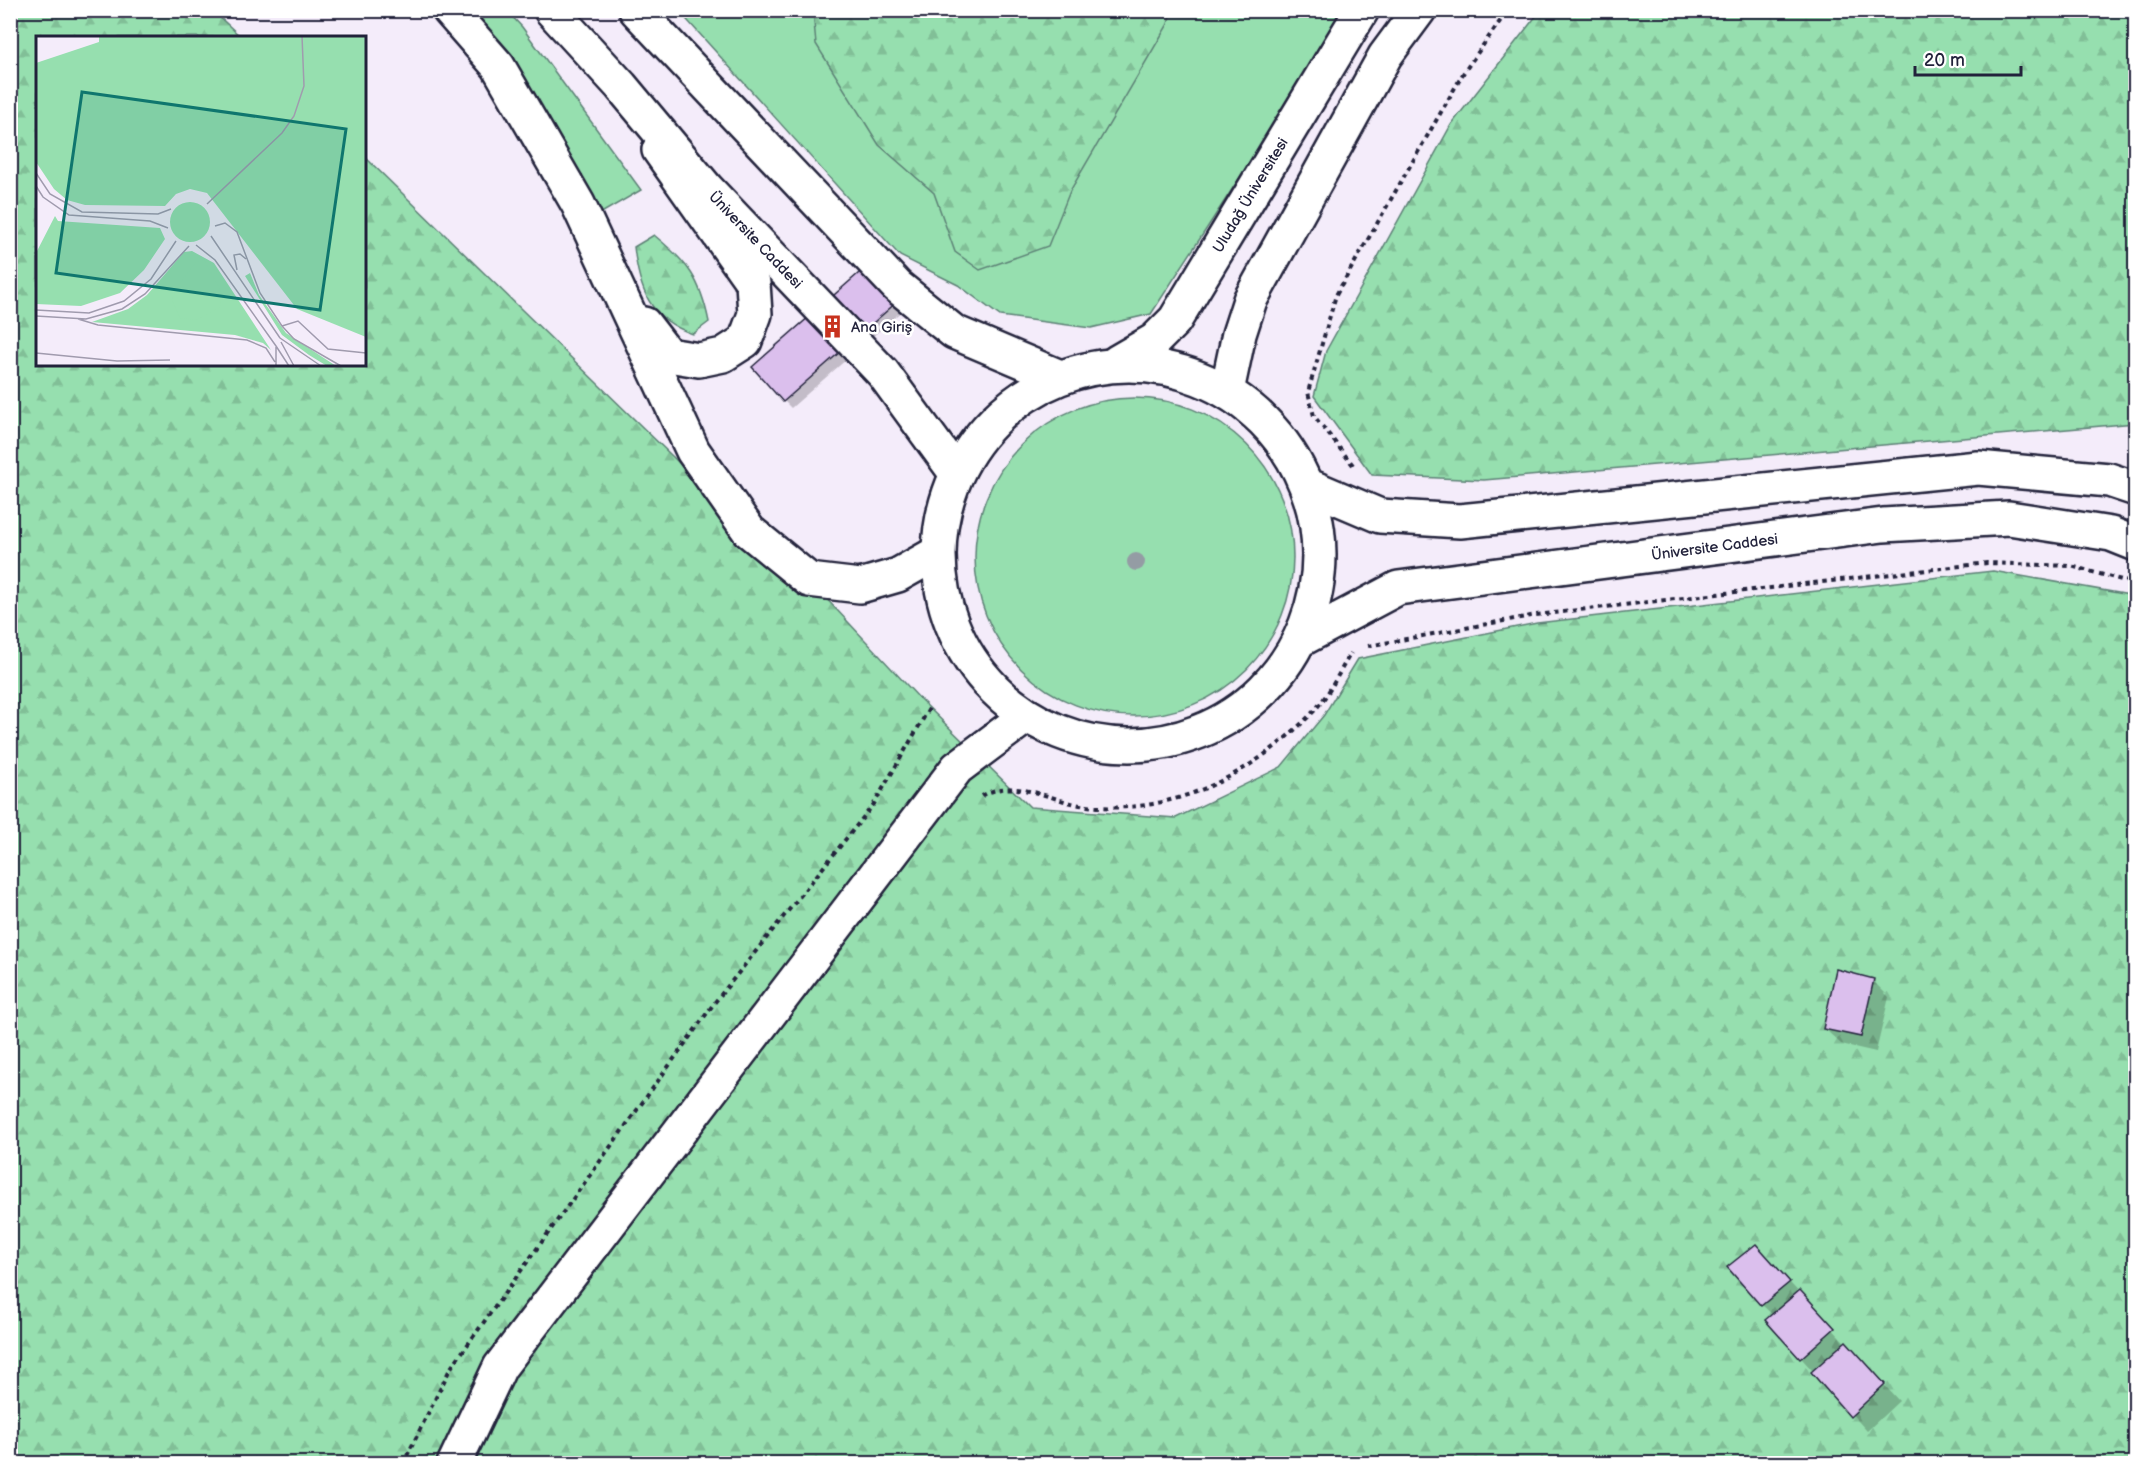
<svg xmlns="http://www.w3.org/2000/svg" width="2146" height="1474" font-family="'Balsamiq Sans',sans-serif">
  <defs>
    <pattern id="forest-firs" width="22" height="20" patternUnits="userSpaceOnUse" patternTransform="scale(1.5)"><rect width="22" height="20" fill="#96dfaf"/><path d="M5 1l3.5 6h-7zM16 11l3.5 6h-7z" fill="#81bf97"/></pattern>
  </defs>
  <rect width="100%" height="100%" fill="#f4ecfa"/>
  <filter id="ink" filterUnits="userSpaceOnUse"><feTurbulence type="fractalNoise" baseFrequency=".0167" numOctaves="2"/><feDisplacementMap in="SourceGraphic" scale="12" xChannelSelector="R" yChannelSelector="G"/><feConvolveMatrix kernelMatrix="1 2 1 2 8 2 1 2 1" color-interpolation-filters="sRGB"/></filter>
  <g filter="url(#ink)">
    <g fill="#96dfaf" stroke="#5c8075" stroke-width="1.5">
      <polygon points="464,11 507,11 522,27 641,190 598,215"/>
      <polygon points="679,11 1348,11 1151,314 1091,328 1000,316 958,285 900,256"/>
      <circle cx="1134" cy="557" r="159"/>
    </g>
    <g fill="url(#forest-firs)" stroke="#5c8075" stroke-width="1.5">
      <polygon points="10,11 213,11 241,37 38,38 38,364 364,364 365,157 749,531 809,580 919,698 1030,807 1176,818 1281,767 1324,715 1358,659 1537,623 1993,571 2135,596 2135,1463 11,1463"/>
      <polygon points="813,11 813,10 1171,11 1168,24 1070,191 1048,246 980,270 955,252 934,193 879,145 816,44"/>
      <polygon points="1540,11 2135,11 2135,423 1484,480 1372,475 1314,396 1326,351 1451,125"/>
      <path d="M654,235C688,263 700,278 709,322L693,334C649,319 639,289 634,247Z"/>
    </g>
    <g fill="#0003">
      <polygon points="883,254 920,295 791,408 784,401"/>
      <polygon points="1873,981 1889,997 1876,1052 1841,1044 1825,1029"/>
      <polygon points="1756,1246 1899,1401 1867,1431 1767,1320 1773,1315 1762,1305"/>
    </g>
    <g fill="#dbbfed" stroke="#22223b" stroke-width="1.5">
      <polygon points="883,252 914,287 783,402 752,367"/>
      <polygon points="1836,969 1874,979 1861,1037 1823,1029"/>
      <polygon points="1756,1244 1790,1282 1761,1306 1727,1267"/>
      <polygon points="1800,1290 1835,1328 1800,1359 1765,1320"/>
      <polygon points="1846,1341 1885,1384 1850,1417 1811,1372"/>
    </g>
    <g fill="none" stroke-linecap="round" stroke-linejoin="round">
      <defs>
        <g id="minor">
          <polyline points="449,10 498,66 578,204 693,451 749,531 809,580 860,586 898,575 937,553"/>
          <polyline points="644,324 668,355 699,360 723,355 745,341 755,314 753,283 659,150"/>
          <polyline points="1307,485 1380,516 1460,521 1978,468 2109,480 2136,489"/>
          <path id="s1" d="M1302,639L1398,588L1883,525L2009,518L2111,534L2136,544"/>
          <polyline points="454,1464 500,1367 957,768 1025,717"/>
        </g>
        <g id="major">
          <path id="s2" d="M551,10L621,86L707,189L883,373L956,473"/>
          <polyline points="636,10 897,286 954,332 1060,377"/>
          <path id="s3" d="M1117,362L1155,340L1175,320L1362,10"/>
          <circle cx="1129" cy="555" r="190"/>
          <polyline points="1227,391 1239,334 1250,300 1385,56 1419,10"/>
        </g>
      </defs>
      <use href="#minor" stroke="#22223b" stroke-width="38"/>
      <use href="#major" stroke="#22223b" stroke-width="38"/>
      <g stroke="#22223b" stroke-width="4" stroke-dasharray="4.5 4.5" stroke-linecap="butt">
        <polyline points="1353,465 1314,416 1308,392 1336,295 1464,72 1508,10"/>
        <polyline points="1368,646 1536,615 1987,563 2071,566 2136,584"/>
        <path d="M982,796C1013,776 1053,802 1087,806C1175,816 1255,773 1314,711C1329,695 1339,672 1351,653"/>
        <polyline points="403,1464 450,1369 715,1002 874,804 930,707"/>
      </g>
      <use href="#minor" stroke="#fff" stroke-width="33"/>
      <use href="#major" stroke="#fff" stroke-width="33"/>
    </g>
    <circle fill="#949ca4" cx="1136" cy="562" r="9"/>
  </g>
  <defs>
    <symbol id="building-bare" viewBox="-9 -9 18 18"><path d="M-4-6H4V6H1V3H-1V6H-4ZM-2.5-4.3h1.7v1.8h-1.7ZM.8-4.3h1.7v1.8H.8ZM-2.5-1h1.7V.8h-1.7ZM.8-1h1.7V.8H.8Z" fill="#c8321e" stroke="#fff" stroke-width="2.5" paint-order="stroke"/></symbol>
  </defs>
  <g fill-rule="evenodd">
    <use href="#building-bare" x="816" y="310" width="33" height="33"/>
  </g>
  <g text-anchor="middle" stroke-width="5" stroke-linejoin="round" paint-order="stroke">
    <g font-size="15" fill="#22223b" stroke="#fff">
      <text dy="5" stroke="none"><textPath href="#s3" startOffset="218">Uludağ Üniversitesi</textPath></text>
      <text dy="5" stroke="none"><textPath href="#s2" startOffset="308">Üniversite Caddesi</textPath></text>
      <text dy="5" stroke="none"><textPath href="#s1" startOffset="428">Üniversite Caddesi</textPath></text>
    </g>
    <g font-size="15" fill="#22223b" stroke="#fff" text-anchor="start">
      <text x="851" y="332">Ana Giriş</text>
    </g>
  </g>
  <g transform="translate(36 36)">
    <rect width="330" height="330" fill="#f4ecfa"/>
    <path d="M134 186a20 20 0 1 1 40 0a20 20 0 1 1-40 0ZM156,215L178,227L235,314L227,307L199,299L56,286L92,273L111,259L148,216ZM214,237L223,259L250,297L300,330H291L273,319L246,299L209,240Z" fill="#96dfaf"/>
    <path d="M63,0H330V301L261,273L171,157L154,153L140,158L129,170L49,169L31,164L18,153L0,126V27L63,6ZM19,180L22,185L124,192L129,203L108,234L84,257L45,270L0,268V217ZM168,224L185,255L184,271L161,284L144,282L136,264L141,251L160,226Z" fill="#96dfaf"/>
    <path fill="none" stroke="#a09bae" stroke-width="1.5" d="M0,137L14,158L46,176L122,178L135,173M0,150L7,161L33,179L114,185L132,192M171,168L246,97L258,80L268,50L266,0M179,190L189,187L201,196L224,257L246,290L258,303L305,330M175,200L244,302M160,209L179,224L240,310M201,234L198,219L204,218L210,223M0,274L53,277L88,265L115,243L140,205M0,280L50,283L86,273L109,258L153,210M42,283L62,289L211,304L230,312L239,326M246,290L262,285L292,313L330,317M244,302L285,330M245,306L258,330M240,310L253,330M0,317L81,325L134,324M240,330V311"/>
    <path fill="#0f766e" fill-opacity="0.15" stroke="#0f766e" stroke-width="3" d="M46,56L310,93L284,274L20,237Z"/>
    <rect width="330" height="330" fill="none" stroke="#22223b" stroke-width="3"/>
  </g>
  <rect width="2146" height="1474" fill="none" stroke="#fff" stroke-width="36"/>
  <rect x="18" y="18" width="2110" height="1438" fill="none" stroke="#22223b" stroke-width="2" filter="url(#ink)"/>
  <path d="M1915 66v9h106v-9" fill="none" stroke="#22223b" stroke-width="3"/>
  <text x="1924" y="66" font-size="18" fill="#22223b" stroke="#ffffff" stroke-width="4.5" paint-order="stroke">20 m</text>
</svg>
